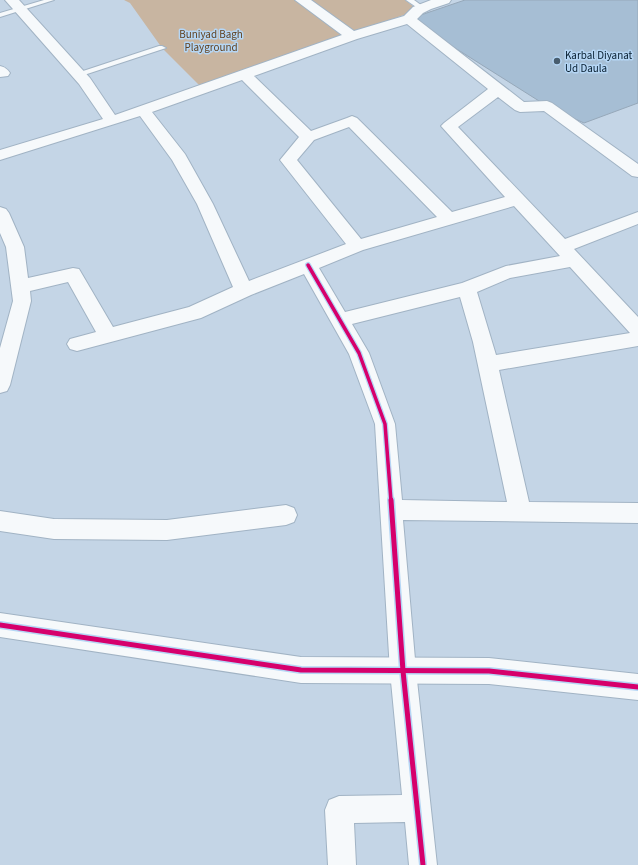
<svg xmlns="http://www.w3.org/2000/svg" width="638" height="865" font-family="'Source Sans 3',sans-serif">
  <rect width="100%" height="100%" fill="#c4d5e6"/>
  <polygon fill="#c8b5a1" points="124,0 405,0 418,10 200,86 162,48 130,3"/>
  <polygon fill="#a6bed4" stroke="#96a8b9" points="465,0 638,0 638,103 584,123 547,106 409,19"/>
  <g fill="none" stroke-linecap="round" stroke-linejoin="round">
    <defs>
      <g id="lane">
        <polygon points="44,0 54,0 0,17 0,13"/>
        <polygon points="406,0 414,0 425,8 419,9"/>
        <polygon points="159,46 162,46 166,48 81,76 78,76 74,74"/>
      </g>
      <g id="street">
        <path d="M5,0H19L90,78L115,115L342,35L295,0H311L354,31L404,16L413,7L431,0H451L449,3L431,9L423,13L417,19L524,102L547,101L552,103L638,164V177L632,176L544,111L520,112L515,110L498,97L458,127L565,239L638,212V224L574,249L638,317V346L499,370L529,502L638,503V523L403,520L416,671L437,865H409L405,822L354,823L356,865H328L325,810L329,800L339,796L402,795L390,671L375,424L349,354L304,274L251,295L201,318L77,351L70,349L67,344L70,339L96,332L68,282L30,291L31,301L10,385L7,391L0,393V348L13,301L6,247L0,233V207L6,209L9,213L24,247L28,278L73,268L79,269L113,327L189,307L233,287L197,204L172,160L140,116L0,160V150L103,119L79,84ZM407,24L488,89L444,123L441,126L505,197L452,212L357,118L352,116L347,118L311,131L254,76L357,39ZM242,80L299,137L280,160L346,244L249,281L213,204L185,154L152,112ZM349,127L437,217L361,239L297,160L314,140ZM514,206L560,256L506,266L462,283L345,312L319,268L363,250ZM570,267L630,333L496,355L477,292L510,278ZM460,297L473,342L507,502L402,500L395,424L369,353L352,324Z"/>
        <path d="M0,66C5,67 7,69 10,73L8,76L0,77Z"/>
        <polygon points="286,505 294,508 297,515 294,522 286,525 167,540 54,539 0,531 0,511 54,519 167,520"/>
      </g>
      <polygon id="secondary" points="0,613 301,657 489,658 638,674 638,700 489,684 301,683 0,637"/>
    </defs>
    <use href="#lane" stroke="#a1b3c4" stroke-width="2"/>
    <use href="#street" stroke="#a1b3c4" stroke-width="2"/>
    <use href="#secondary" stroke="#a1b3c4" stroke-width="2"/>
    <use href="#lane" fill="#f6f9fb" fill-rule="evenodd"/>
    <use href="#street" fill="#f6f9fb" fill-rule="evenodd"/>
    <use href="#secondary" fill="#f6f9fb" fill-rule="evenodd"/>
    <defs>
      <polyline id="cycleway-far1" points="308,265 359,353 385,424 391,501"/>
      <g id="cycleway">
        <polyline points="391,500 403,671 423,865"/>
        <polyline points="0,625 301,670 489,671 638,687"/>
      </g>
    </defs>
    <use href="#cycleway-far1" stroke="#b5d6f5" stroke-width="6"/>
    <use href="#cycleway" stroke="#b5d6f5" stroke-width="8"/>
    <use href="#cycleway-far1" stroke="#d6006c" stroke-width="3.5"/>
    <use href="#cycleway" stroke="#d6006c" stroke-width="5"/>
  </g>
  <circle fill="#485d6e" stroke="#b5d6f5" stroke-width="1.5" cx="557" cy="61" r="4"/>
  <g text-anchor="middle" stroke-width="3" stroke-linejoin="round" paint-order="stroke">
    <g font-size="11" fill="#624220" stroke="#b5d6f5">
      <text x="211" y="38">Buniyad Bagh<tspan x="211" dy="13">Playground</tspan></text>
    </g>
    <g font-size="11" fill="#051c2e" stroke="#b5d6f5" text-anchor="start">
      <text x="565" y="59">Karbal Diyanat<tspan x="565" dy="13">Ud Daula</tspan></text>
    </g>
  </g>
</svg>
